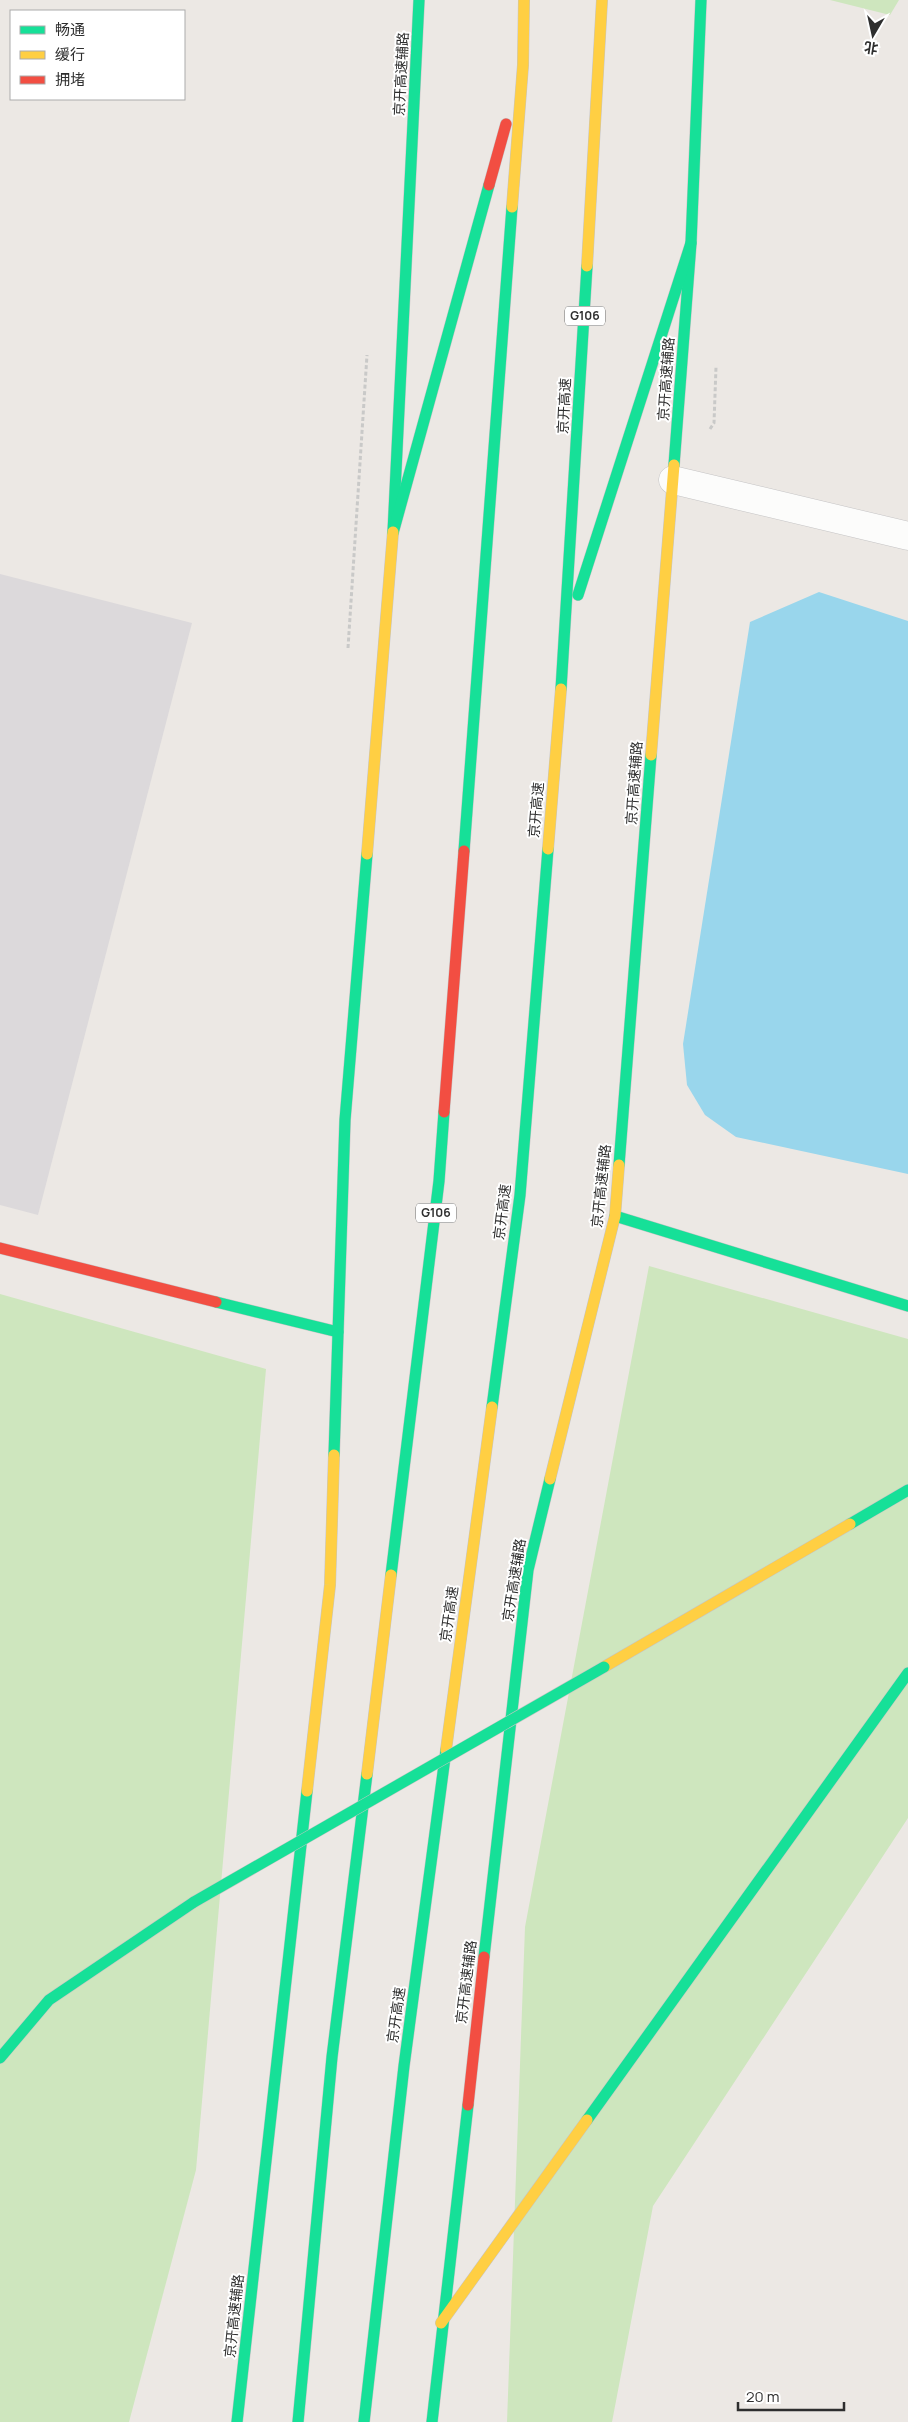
<svg xmlns="http://www.w3.org/2000/svg" width="908" height="2422" font-family="Manrope,'Noto Sans SC',sans-serif">
  <rect width="100%" height="100%" fill="#ece8e4"/>
  <polygon fill="#dcd9db" points="0,574 192,623 38,1215 0,1205"/>
  <g fill="#cee6be">
    <polygon points="830,0 899,0 890,15"/>
    <polygon points="649,1266 908,1339 908,1818 653,2206 612,2422 507,2422 525,1927"/>
    <polygon points="0,1294 266,1369 196,2170 129,2422 0,2422"/>
  </g>
  <polygon fill="#99d6ec" points="819,592 908,621 908,1174 736,1137 705,1115 687,1085 683,1044 750,622"/>
  <g fill="none" stroke-linecap="round" stroke-linejoin="round">
    <defs>
      <polyline id="street" points="673,480 908,536"/>
      <g id="fast">
        <polyline points="674,465 691,243 701,0"/>
        <polyline points="393,532 419,0"/>
        <polyline points="393,533 489,185"/>
        <polyline points="578,595 691,243"/>
        <polyline points="561,689 587,266"/>
        <polyline points="464,851 512,207"/>
        <polyline points="619,1165 651,755"/>
        <polyline points="615,1216 908,1306"/>
        <polyline points="216,1302 338,1332"/>
        <polyline points="492,1407 520,1195 548,849"/>
        <polyline points="334,1455 345,1120 367,854"/>
        <polyline points="850,1524 908,1490"/>
        <polyline points="391,1575 439,1181 444,1112"/>
        <polyline points="484,1957 528,1570 550,1479"/>
        <polyline points="0,2058 49,2000 194,1902"/>
        <polyline points="587,2120 908,1673"/>
        <polyline points="237,2422 307,1791"/>
        <polyline points="298,2422 332,2057 367,1774"/>
        <polyline points="364,2422 404,2066 446,1750"/>
        <polyline points="432,2422 468,2105"/>
      </g>
      <g id="slow">
        <polyline points="512,207 523,65 524,0"/>
        <polyline points="587,266 602,0"/>
        <polyline points="651,755 674,465"/>
        <polyline points="548,849 561,689"/>
        <polyline points="367,854 393,532"/>
        <polyline points="550,1479 615,1216 619,1165"/>
        <polyline points="604,1667 850,1524"/>
        <polyline points="446,1750 492,1407"/>
        <polyline points="367,1774 391,1575"/>
        <polyline points="307,1791 330,1585 334,1455"/>
        <polyline points="441,2323 587,2120"/>
      </g>
      <g id="jam">
        <polyline points="489,185 506,124"/>
        <polyline points="444,1112 464,851"/>
        <polyline points="0,1248 216,1302"/>
        <polyline points="468,2105 484,1957"/>
      </g>
    </defs>
    <use href="#street" stroke="#c5c4c5" stroke-width="29"/>
    <use href="#fast" stroke="#c5c4c5" stroke-width="12"/>
    <use href="#slow" stroke="#c5c4c5" stroke-width="12"/>
    <use href="#jam" stroke="#c5c4c5" stroke-width="12"/>
    <g stroke="#c9c9c8" stroke-width="3" stroke-dasharray="4 2.5" stroke-linecap="butt">
      <polyline points="710,429 714,423 716,367"/>
      <polyline points="348,648 367,355"/>
    </g>
    <use href="#street" stroke="#fcfcfb" stroke-width="28"/>
    <use href="#fast" stroke="#16e098" stroke-width="11"/>
    <use href="#slow" stroke="#ffcf43" stroke-width="11"/>
    <use href="#jam" stroke="#f24e42" stroke-width="11"/>
    <defs>
      <polyline id="fast-bridge" points="194,1902 604,1667"/>
    </defs>
    <use href="#fast-bridge" stroke="#c6c5c4" stroke-width="12" stroke-linecap="butt"/>
    <use href="#fast-bridge" stroke="#16e098" stroke-width="11"/>
  </g>
  <g text-anchor="middle" stroke-width="4" stroke-linejoin="round" paint-order="stroke">
    <g fill="#fff" stroke="#6d6d6d" stroke-width="1">
      <rect x="565" y="306.5" width="40" height="19" rx="4"/>
      <rect x="416" y="1203.5" width="40" height="19" rx="4"/>
    </g>
    <g font-size="12" font-weight="bold" fill="#2e2e2e">
      <text x="585" y="320">G106</text>
      <text x="436" y="1217">G106</text>
    </g>
    <g font-size="14" fill="#2e2e2e" stroke="#fff">
      <text transform="translate(401 74) rotate(-87)" y="5">京开高速辅路</text>
      <text transform="translate(666 379) rotate(-86)" y="5">京开高速辅路</text>
      <text transform="translate(564 406) rotate(-87)" y="5">京开高速</text>
      <text transform="translate(634 783) rotate(-86)" y="5">京开高速辅路</text>
      <text transform="translate(536 810) rotate(-85)" y="5">京开高速</text>
      <text transform="translate(601 1186) rotate(-84)" y="5">京开高速辅路</text>
      <text transform="translate(502 1212) rotate(-83)" y="5">京开高速</text>
      <text transform="translate(514 1580) rotate(-81)" y="5">京开高速辅路</text>
      <text transform="translate(449 1614) rotate(-82)" y="5">京开高速</text>
      <text transform="translate(466 1982) rotate(-83)" y="5">京开高速辅路</text>
      <text transform="translate(396 2015) rotate(-82)" y="5">京开高速</text>
      <text transform="translate(234 2316) rotate(-84)" y="5">京开高速辅路</text>
    </g>
  </g>
  <rect x="10" y="10" width="175" height="90" fill="#ffffff" stroke="#ababab"/>
  <rect x="20" y="26" width="25" height="8" fill="#16e098" stroke="#ababab"/>
  <text x="55" y="35" font-size="15" fill="#2e2e2e">畅通</text>
  <rect x="20" y="51" width="25" height="8" fill="#ffcf43" stroke="#ababab"/>
  <text x="55" y="60" font-size="15" fill="#2e2e2e">缓行</text>
  <rect x="20" y="76" width="25" height="8" fill="#f24e42" stroke="#ababab"/>
  <text x="55" y="85" font-size="15" fill="#2e2e2e">拥堵</text>
  <g transform="translate(873 35) rotate(189)" stroke="#ffffff" stroke-width="4" paint-order="stroke">
  <path d="M0-4L9 19L0 12L-9 19Z" fill="#2e2e2e"/>
  <text y="-8" font-size="14" font-weight="bold" text-anchor="middle" fill="#2e2e2e">北</text>
  </g>
  <path d="M738 2402v8h106v-8" fill="none" stroke="#2e2e2e" stroke-width="2.5"/>
  <text x="746" y="2402" font-size="15" fill="#2e2e2e" stroke="#ffffff" stroke-width="4" paint-order="stroke">20 m</text>
</svg>
